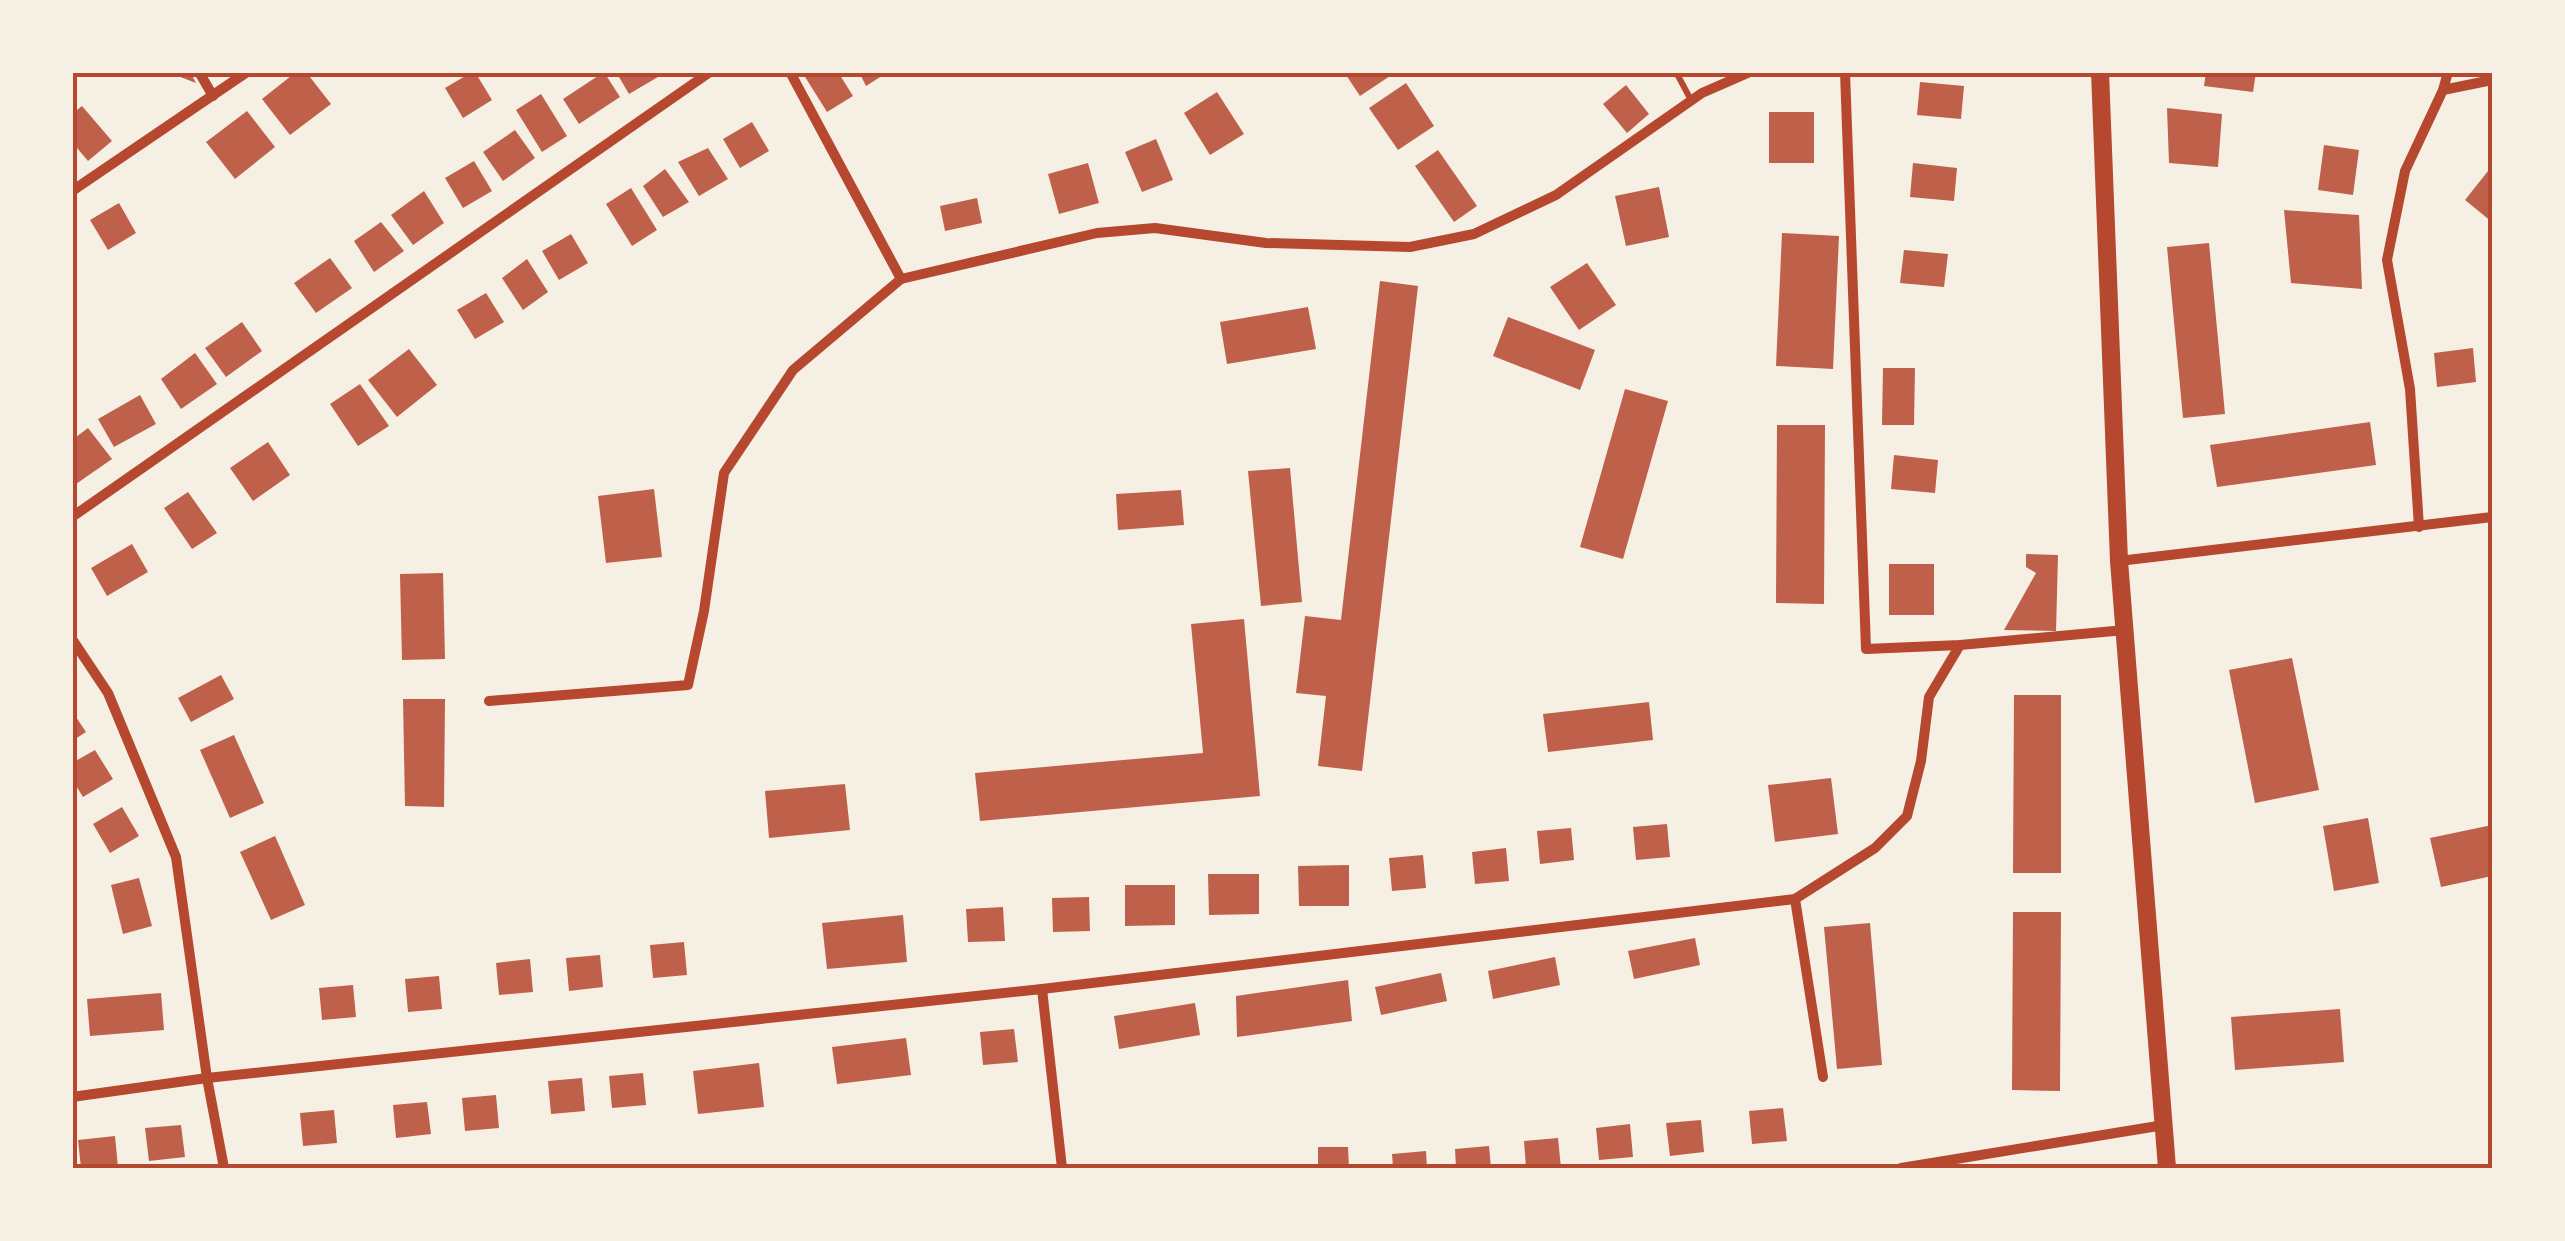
<svg xmlns="http://www.w3.org/2000/svg" width="2565" height="1241" font-family="Ubuntu,sans-serif">
  <rect width="100%" height="100%" fill="#f6efe4"/>
  <g fill="#bf614a">
    <polygon points="170,72 190,72 196,83 170,73"/>
    <polygon points="296,72 306,72 331,104 290,135 262,99"/>
    <polygon points="472,72 475,72 492,100 463,118 445,88"/>
    <polygon points="604,72 620,97 579,124 563,99"/>
    <polygon points="616,72 655,72 658,77 629,94"/>
    <polygon points="802,72 838,72 853,96 827,112"/>
    <polygon points="859,72 888,72 866,86"/>
    <polygon points="1344,72 1396,72 1360,96"/>
    <polygon points="2206,72 2256,72 2253,92 2204,86"/>
    <polygon points="1920,82 1964,86 1961,119 1917,115"/>
    <polygon points="1406,83 1434,126 1398,150 1369,108"/>
    <polygon points="1626,85 1649,114 1627,133 1603,104"/>
    <polygon points="1217,92 1244,134 1210,155 1184,113"/>
    <polygon points="541,94 567,136 542,152 516,110"/>
    <polygon points="82,106 112,141 88,161 72,142 72,114"/>
    <polygon points="2167,108 2222,114 2218,167 2169,163"/>
    <polygon points="247,111 275,147 235,179 206,142"/>
    <rect x="1769" y="112" width="45" height="51"/>
    <polygon points="752,122 769,151 740,168 723,139"/>
    <polygon points="515,130 535,158 503,181 483,152"/>
    <polygon points="1156,139 1173,180 1142,192 1125,152"/>
    <polygon points="2324,145 2359,150 2353,195 2318,190"/>
    <polygon points="708,148 728,179 699,196 678,162"/>
    <polygon points="1438,150 1477,206 1454,222 1415,166"/>
    <polygon points="474,161 492,191 463,208 445,178"/>
    <polygon points="1088,163 1099,203 1059,214 1048,174"/>
    <polygon points="1913,163 1957,168 1954,201 1910,197"/>
    <polygon points="2492,166 2492,222 2465,200"/>
    <polygon points="665,169 689,202 663,217 643,186"/>
    <polygon points="1659,187 1669,237 1626,246 1615,196"/>
    <polygon points="631,188 657,230 632,246 606,204"/>
    <polygon points="424,191 444,223 413,245 391,215"/>
    <polygon points="977,198 982,223 945,231 940,206"/>
    <polygon points="119,203 136,233 108,250 90,220"/>
    <polygon points="2284,210 2359,215 2362,289 2291,283"/>
    <polygon points="381,222 404,251 374,272 354,241"/>
    <polygon points="1782,233 1839,236 1833,369 1776,366"/>
    <polygon points="571,234 588,263 559,280 542,251"/>
    <polygon points="2209,243 2225,414 2183,418 2167,247"/>
    <polygon points="1904,250 1948,254 1944,287 1900,283"/>
    <polygon points="330,258 352,288 316,313 294,283"/>
    <polygon points="527,259 548,292 523,310 502,278"/>
    <polygon points="1587,263 1616,305 1579,330 1550,287"/>
    <polygon points="1380,281 1418,286 1362,771 1318,766 1326,696 1296,693 1305,616 1341,620"/>
    <polygon points="486,293 504,322 475,339 457,310"/>
    <polygon points="1308,307 1316,349 1227,364 1220,322"/>
    <polygon points="1508,317 1595,350 1580,390 1493,356"/>
    <polygon points="242,322 262,351 226,377 205,348"/>
    <polygon points="2473,348 2476,382 2437,387 2434,353"/>
    <polygon points="409,349 437,385 397,417 368,380"/>
    <polygon points="195,353 217,384 181,409 161,379"/>
    <polygon points="1883,368 1915,368 1914,425 1882,425"/>
    <polygon points="360,384 389,426 358,446 330,404"/>
    <polygon points="1625,389 1668,401 1623,559 1580,547"/>
    <polygon points="140,395 156,424 114,447 98,419"/>
    <polygon points="2370,422 2376,465 2217,487 2210,445"/>
    <polygon points="1777,425 1825,425 1824,604 1776,603"/>
    <polygon points="88,428 112,459 76,484 72,479 72,440"/>
    <polygon points="268,442 290,475 253,501 230,468"/>
    <polygon points="1894,455 1938,460 1935,493 1891,489"/>
    <polygon points="1290,468 1302,602 1261,606 1248,471"/>
    <polygon points="654,489 662,557 606,563 598,496"/>
    <polygon points="1181,490 1184,525 1118,530 1116,494"/>
    <polygon points="188,492 217,533 192,549 164,508"/>
    <polygon points="132,544 148,572 107,596 91,568"/>
    <polygon points="2026,554 2058,555 2056,631 2004,630 2036,573 2026,567"/>
    <rect x="1889" y="564" width="45" height="51"/>
    <polygon points="443,573 445,659 402,660 400,574"/>
    <polygon points="1244,619 1260,796 980,821 975,773 1203,753 1191,624"/>
    <polygon points="2292,658 2319,790 2255,803 2229,670"/>
    <polygon points="221,675 234,699 191,722 178,698"/>
    <polygon points="2014,695 2061,695 2061,873 2013,873"/>
    <polygon points="403,699 445,699 444,807 405,806"/>
    <polygon points="1649,702 1653,740 1548,752 1543,714"/>
    <polygon points="72,711 86,732 72,741"/>
    <polygon points="234,735 264,803 230,818 200,750"/>
    <polygon points="95,750 113,779 83,797 72,779 72,763"/>
    <polygon points="1831,778 1838,834 1775,842 1768,785"/>
    <polygon points="845,784 850,830 769,838 765,791"/>
    <polygon points="122,807 139,836 110,853 93,824"/>
    <polygon points="2368,818 2379,883 2334,891 2323,826"/>
    <polygon points="1667,824 1670,857 1636,860 1633,827"/>
    <polygon points="2492,825 2492,876 2441,887 2430,838"/>
    <polygon points="1571,828 1574,860 1540,864 1537,831"/>
    <polygon points="275,836 305,905 271,920 240,852"/>
    <polygon points="1506,848 1509,881 1475,884 1472,852"/>
    <polygon points="1423,855 1426,888 1392,891 1389,858"/>
    <polygon points="1349,865 1349,906 1299,906 1298,866"/>
    <polygon points="1208,874 1259,874 1259,914 1209,915"/>
    <polygon points="139,878 152,926 123,934 111,885"/>
    <polygon points="1125,885 1175,885 1175,925 1125,926"/>
    <polygon points="1089,897 1090,931 1053,932 1052,898"/>
    <polygon points="1003,907 1005,941 968,942 966,909"/>
    <polygon points="2013,912 2061,912 2060,1091 2012,1090"/>
    <polygon points="903,915 907,962 827,969 822,923"/>
    <polygon points="1870,923 1882,1065 1837,1069 1824,927"/>
    <polygon points="1695,938 1700,965 1634,979 1628,951"/>
    <polygon points="684,942 687,975 653,978 650,945"/>
    <polygon points="600,955 603,987 569,991 566,958"/>
    <polygon points="1555,957 1560,985 1493,999 1488,971"/>
    <polygon points="530,959 533,992 499,995 496,963"/>
    <polygon points="1441,973 1447,1001 1381,1015 1375,987"/>
    <polygon points="439,976 442,1009 408,1012 405,979"/>
    <polygon points="1348,980 1352,1021 1237,1037 1236,996"/>
    <polygon points="353,985 356,1017 322,1020 319,988"/>
    <polygon points="161,993 164,1030 90,1036 87,999"/>
    <polygon points="1195,1003 1200,1035 1119,1049 1114,1016"/>
    <polygon points="2340,1009 2344,1062 2235,1070 2231,1017"/>
    <polygon points="1014,1029 1018,1062 983,1065 980,1032"/>
    <polygon points="906,1038 911,1075 837,1084 832,1047"/>
    <polygon points="759,1063 764,1107 698,1114 693,1071"/>
    <polygon points="643,1073 646,1105 612,1108 609,1076"/>
    <polygon points="582,1078 585,1111 551,1114 548,1081"/>
    <polygon points="496,1095 499,1128 465,1131 462,1098"/>
    <polygon points="427,1102 431,1134 396,1138 393,1105"/>
    <polygon points="1783,1108 1787,1141 1752,1144 1749,1111"/>
    <polygon points="334,1110 337,1143 303,1146 300,1113"/>
    <polygon points="1701,1120 1704,1152 1670,1156 1666,1123"/>
    <polygon points="1630,1124 1633,1157 1599,1160 1596,1128"/>
    <polygon points="181,1125 185,1157 149,1161 145,1128"/>
    <polygon points="115,1136 118,1168 81,1168 78,1140"/>
    <polygon points="1558,1138 1561,1168 1526,1168 1524,1141"/>
    <polygon points="1489,1146 1491,1168 1456,1168 1455,1149"/>
    <polygon points="1318,1147 1348,1147 1349,1168 1318,1168"/>
    <polygon points="1426,1151 1427,1168 1393,1168 1392,1154"/>
  </g>
  <g fill="none" stroke-linecap="round" stroke-linejoin="round">
    <polyline stroke="#b5482f" stroke-width="6" points="1676,72 1691,100"/>
    <g stroke="#b5482f" stroke-width="10">
      <polyline points="199,72 213,96"/>
      <polyline points="790,72 901,279 1097,233 1155,228 1266,243 1410,247 1474,234 1556,195 1702,93 1750,72"/>
      <polyline points="1845,72 1866,649 1960,645 2125,630"/>
      <polyline points="2443,90 2448,72"/>
      <polyline points="72,191 247,72"/>
      <polyline points="72,517 710,72"/>
      <polyline points="2419,527 2410,389 2387,260 2405,171 2443,90 2492,80"/>
      <polyline points="2119,561 2492,517"/>
      <polyline points="72,639 108,693 176,857 207,1078 224,1168"/>
      <polyline points="489,701 688,685 704,611 724,473 793,370 901,279"/>
      <polyline points="1042,989 1062,1168"/>
      <polyline points="1823,1077 1795,899 1875,848 1907,816 1921,761 1929,697 1960,645"/>
      <polyline points="72,1097 207,1078 1042,989 1795,899"/>
      <polyline points="1901,1168 2164,1125"/>
    </g>
    <polyline stroke="#b5482f" stroke-width="18" points="2100,72 2119,561 2167,1168"/>
  </g>
  <rect width="2565" height="1241" fill="none" stroke="#f6efe4" stroke-width="150"/>
  <rect x="75" y="75" width="2415" height="1091" fill="none" stroke="#b5482f" stroke-width="4"/>
</svg>
